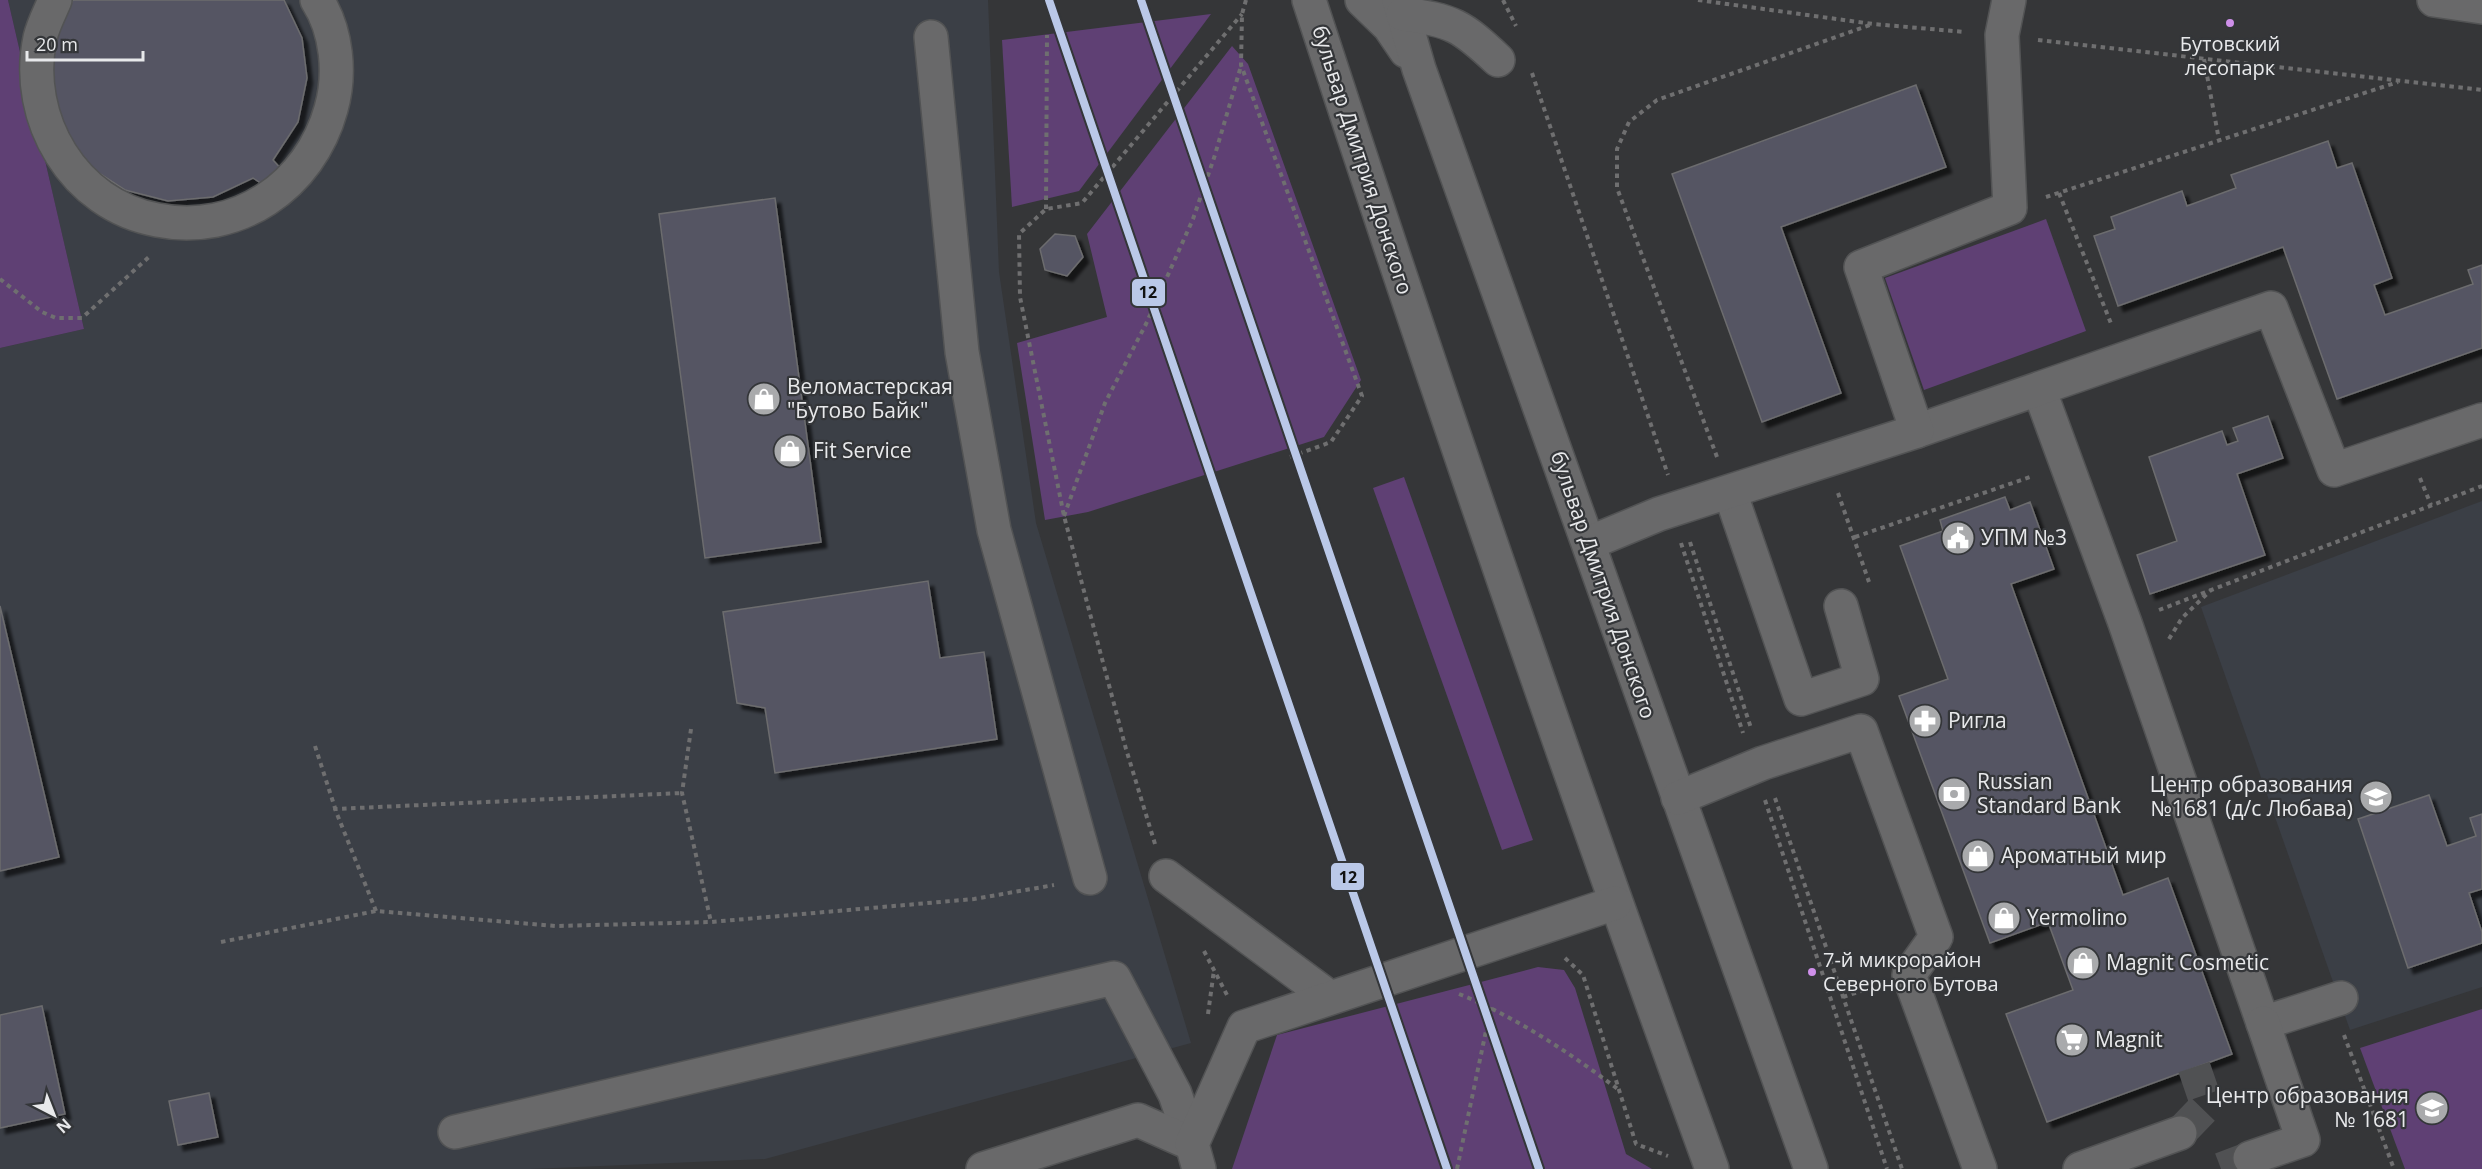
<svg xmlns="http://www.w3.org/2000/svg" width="2482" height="1169" font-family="'Open Sans',sans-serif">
  <defs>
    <filter id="shadow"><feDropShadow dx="5.5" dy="5.5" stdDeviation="1.5" flood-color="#0009"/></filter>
  </defs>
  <rect width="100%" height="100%" fill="#353638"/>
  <g fill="#3b3f46">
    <polygon points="8,0 988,0 999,272 1036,523 1191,1043 765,1159 531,1169 0,1169 0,348 84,329"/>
    <polygon points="2482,501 2482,987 2350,1030 2201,607"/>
  </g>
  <g fill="#5f4074">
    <polygon points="0,0 8,0 84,329 0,348"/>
    <polygon points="1211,14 1079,191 1012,207 1002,40"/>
    <polygon points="1232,46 1248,64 1361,380 1324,437 1088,512 1045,520 1017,343 1107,317 1087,234"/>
    <polygon points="2046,219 2086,331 1924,390 1885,278"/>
    <polygon points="1404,477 1533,840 1502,850 1373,488"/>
    <polygon points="1538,967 1564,970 1575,988 1626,1154 1652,1169 1232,1169 1277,1035"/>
    <polygon points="2482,1009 2482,1169 2405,1169 2360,1048"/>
  </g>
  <g fill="#555563" stroke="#6c6c6e" stroke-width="1.5" filter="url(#shadow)">
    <polygon points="73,0 284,0 302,38 307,78 298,122 273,160 282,170 265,186 253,178 213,197 168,201 125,190 91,168 64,133 50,79 55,35"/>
    <polygon points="1916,85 1946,167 1781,227 1841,393 1762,422 1672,174"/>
    <polygon points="2328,141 2337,168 2352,163 2392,278 2374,285 2385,315 2473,284 2468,270 2482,265 2482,348 2337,399 2283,247 2118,306 2094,236 2115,229 2111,217 2182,191 2187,206 2236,188 2231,175"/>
    <polygon points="775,198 821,542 705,558 659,214"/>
    <polygon points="1055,234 1075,236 1083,257 1067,276 1045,270 1040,249"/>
    <polygon points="2268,416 2283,458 2237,474 2265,555 2150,594 2137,555 2177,541 2149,457 2222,431 2227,445 2238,441 2233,428"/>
    <polygon points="2005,497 2010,510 2030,502 2054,569 2011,584 2123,895 2168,878 2232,1054 2047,1122 2006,1014 2073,990 2048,922 1990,943 1899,696 1948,679 1900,546 1943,531 1940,520"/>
    <polygon points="928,581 940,658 984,652 997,739 775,773 765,708 737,703 723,612"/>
    <polygon points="0,606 59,857 0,871"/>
    <polygon points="2429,795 2447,846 2476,836 2470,818 2482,814 2482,889 2469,893 2482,932 2482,943 2408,968 2358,819"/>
    <polygon points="42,1006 65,1114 0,1128 0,1015"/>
    <polygon points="209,1093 218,1137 178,1145 169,1101"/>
  </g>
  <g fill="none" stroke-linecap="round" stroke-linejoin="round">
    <g stroke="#505153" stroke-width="33" stroke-dasharray="33 16" stroke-linecap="butt">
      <polyline points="2180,1133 2207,1105 2194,1067"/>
      <polyline points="2221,1169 2250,1158"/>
    </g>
    <defs>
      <g id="minor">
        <path d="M55,0C50,12 43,25 40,38C23,119 74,205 157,220C237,236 310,186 331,109C341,74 337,31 317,0"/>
        <path d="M1309,0C1437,392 1571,781 1712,1169"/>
        <polyline points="1362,0 1389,26 1406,51"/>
        <polyline points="1399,0 1419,69 1811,1169"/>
        <polyline points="2434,0 2482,7"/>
        <path d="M1403,14C1452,20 1462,26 1498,60"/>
        <polyline points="931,37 962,352 994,530 1090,878"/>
        <polyline points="2039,389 2125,623 2263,1023 2341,998"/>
        <polyline points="1917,431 2271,308 2334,470 2482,420"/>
        <polyline points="1730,492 1801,699 1862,679 1841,606"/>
        <polyline points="1589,543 1659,514 1917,431 1861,267 2010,208 2002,35 2009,0"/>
        <polyline points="1678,798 1763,763 1861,731 1936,937 1909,975 1980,1169"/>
        <polyline points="1166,876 1329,997"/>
        <polyline points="455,1132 1114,978 1175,1094 1192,1144"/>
        <polyline points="2250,1158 2303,1140 2263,1023"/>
        <polyline points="983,1169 1138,1120 1192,1144"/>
        <polyline points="1199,1169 1192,1144 1244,1027 1615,903"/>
        <polyline points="2080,1169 2180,1133"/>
      </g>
    </defs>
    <use href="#minor" stroke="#525354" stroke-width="36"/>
    <g stroke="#6f6f70" stroke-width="4" stroke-dasharray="4.5 4.5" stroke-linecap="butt">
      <polyline points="1246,0 1242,14 1241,65 1362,396 1331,442 1290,457"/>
      <polyline points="1503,0 1516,26"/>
      <polyline points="1698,0 1873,24 1965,32"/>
      <polyline points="2038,40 2482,90"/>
      <polyline points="2204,59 2219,140"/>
      <polyline points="1532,73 1668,475"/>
      <polyline points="2059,193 2112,326"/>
      <polyline points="2046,197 2398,82"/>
      <polyline points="1046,209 1047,35"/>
      <polyline points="0,279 42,312 56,318 82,318 151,255"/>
      <polyline points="1717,457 1617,188 1617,149 1629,122 1657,100 1873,24"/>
      <polyline points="2420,478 2431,505"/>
      <polyline points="1838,493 1869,582"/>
      <polyline points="1064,516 1105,403 1146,324 1193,219 1214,158 1241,66"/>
      <polyline points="1855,537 2033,476"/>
      <polyline points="1690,542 1751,728"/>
      <polyline points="1681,543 1743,733"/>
      <polyline points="2159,610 2482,486"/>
      <polyline points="2169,639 2182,618 2211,590"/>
      <polyline points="691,729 682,793 711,922 974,899 1054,885"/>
      <polyline points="315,746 335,808"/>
      <polyline points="1775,798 1902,1169"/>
      <polyline points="1765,800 1887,1169"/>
      <polyline points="1155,844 1126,749 1064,516 1020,297 1019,234 1046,209 1082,203 1242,14"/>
      <polyline points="376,911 335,809 682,793"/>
      <polyline points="221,942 376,911 556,926 711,922"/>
      <polyline points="1204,951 1227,995"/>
      <polyline points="1565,958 1583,975 1636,1144 1668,1156"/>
      <path d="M1459,994C1516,1017 1570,1053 1619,1090"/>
      <polyline points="1843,997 1876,986"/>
      <polyline points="1208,1014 1214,970"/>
      <polyline points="2344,1035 2394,1169"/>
      <polyline points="1457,1169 1491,1007"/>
    </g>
    <use href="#minor" stroke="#69696a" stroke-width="33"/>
    <defs>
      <g id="metro-1">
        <polyline points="1049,0 1447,1169"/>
        <polyline points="1141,0 1539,1169"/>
      </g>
    </defs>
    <use href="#metro-1" stroke="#343639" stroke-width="12"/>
    <use href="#metro-1" stroke="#bac8e8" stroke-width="8"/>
  </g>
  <defs>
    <symbol id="shop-disc" viewBox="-11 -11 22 22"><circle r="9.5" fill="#a9aaac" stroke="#343639"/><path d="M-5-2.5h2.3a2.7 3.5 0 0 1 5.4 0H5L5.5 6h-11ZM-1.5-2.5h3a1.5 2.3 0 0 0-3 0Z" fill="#fff"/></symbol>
    <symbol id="civic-disc" viewBox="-11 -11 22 22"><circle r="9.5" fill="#a9aaac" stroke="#343639"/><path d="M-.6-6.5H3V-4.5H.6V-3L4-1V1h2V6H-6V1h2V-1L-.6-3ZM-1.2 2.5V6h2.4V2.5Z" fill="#fff"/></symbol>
    <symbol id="pharmacy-disc" viewBox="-11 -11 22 22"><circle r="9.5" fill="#a9aaac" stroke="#343639"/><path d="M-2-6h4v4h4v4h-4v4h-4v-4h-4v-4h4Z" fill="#fff"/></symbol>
    <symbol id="bank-disc" viewBox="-11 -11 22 22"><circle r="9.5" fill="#a9aaac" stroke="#343639"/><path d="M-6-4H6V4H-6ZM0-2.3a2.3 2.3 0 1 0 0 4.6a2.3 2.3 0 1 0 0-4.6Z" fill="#fff"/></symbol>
    <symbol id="school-disc" viewBox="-11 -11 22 22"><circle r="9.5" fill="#a9aaac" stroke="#343639"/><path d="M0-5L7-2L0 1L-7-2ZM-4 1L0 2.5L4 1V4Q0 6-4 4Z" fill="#fff"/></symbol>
    <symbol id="supermarket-disc" viewBox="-11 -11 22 22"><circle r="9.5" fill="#a9aaac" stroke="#343639"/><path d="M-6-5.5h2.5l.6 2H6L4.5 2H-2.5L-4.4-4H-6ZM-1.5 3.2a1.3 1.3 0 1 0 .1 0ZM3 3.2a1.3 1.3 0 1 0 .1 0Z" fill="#fff"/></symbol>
  </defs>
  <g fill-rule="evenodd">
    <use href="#shop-disc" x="745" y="380" width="38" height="38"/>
    <use href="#shop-disc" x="771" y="432" width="38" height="38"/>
    <use href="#civic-disc" x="1939" y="519" width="38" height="38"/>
    <use href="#pharmacy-disc" x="1906" y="702" width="38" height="38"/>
    <use href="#bank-disc" x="1935" y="775" width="38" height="38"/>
    <use href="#school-disc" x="2357" y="778" width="38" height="38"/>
    <use href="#shop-disc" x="1959" y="837" width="38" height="38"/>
    <use href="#shop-disc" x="1985" y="899" width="38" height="38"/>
    <use href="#shop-disc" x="2064" y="944" width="38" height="38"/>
    <use href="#supermarket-disc" x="2053" y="1021" width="38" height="38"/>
    <use href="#school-disc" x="2413" y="1089" width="38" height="38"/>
  </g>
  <g fill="#ce8fe9" stroke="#343639" stroke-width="2">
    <circle cx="2230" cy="23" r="5"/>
    <circle cx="1812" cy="972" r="5"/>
  </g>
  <g text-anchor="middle" stroke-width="4.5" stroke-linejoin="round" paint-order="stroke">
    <g font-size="20" fill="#e8e9eb" stroke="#343639">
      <text x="2230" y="51">Бутовский<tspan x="2230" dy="24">лесопарк</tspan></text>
      <text x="1823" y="967" text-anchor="start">7-й микрорайон<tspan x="1823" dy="24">Северного Бутова</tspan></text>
    </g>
    <g font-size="21" fill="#e8e9eb" stroke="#343639">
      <text transform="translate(1362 160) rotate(72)" y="7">бульвар Дмитрия Донского</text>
      <text transform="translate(1603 585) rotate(71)" y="7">бульвар Дмитрия Донского</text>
    </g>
    <g font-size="21" fill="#e8e9eb" stroke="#343639" text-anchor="start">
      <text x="787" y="394">Веломастерская<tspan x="787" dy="24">"Бутово Байк"</tspan></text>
      <text x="813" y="458">Fit Service</text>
      <text x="1981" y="545">УПМ №3</text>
      <text x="1948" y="728">Ригла</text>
      <text x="1977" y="789">Russian<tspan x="1977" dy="24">Standard Bank</tspan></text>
      <text x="2353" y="792" text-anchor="end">Центр образования<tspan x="2353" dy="24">№1681 (д/с Любава)</tspan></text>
      <text x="2001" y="863">Ароматный мир</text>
      <text x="2027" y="925">Yermolino</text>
      <text x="2106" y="970">Magnit Cosmetic</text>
      <text x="2095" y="1047">Magnit</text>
      <text x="2409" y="1103" text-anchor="end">Центр образования<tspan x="2409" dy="24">№ 1681</tspan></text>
    </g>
  </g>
  <g stroke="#343639" stroke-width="2">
    <rect x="1131" y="278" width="35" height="29" rx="6" fill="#bac8e8"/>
    <rect x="1330" y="862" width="35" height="29" rx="6" fill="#bac8e8"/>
  </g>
  <g font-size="16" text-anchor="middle" font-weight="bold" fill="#111">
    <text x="1148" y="298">12</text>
    <text x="1348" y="883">12</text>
  </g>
  <g transform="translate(54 1115) rotate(138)" stroke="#343639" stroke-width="4.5" paint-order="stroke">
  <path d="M0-4.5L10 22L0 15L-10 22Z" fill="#e8e9eb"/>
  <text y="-9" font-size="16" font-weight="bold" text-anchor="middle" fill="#e8e9eb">N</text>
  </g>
  <path d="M27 51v9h116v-9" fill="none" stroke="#e8e9eb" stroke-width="3"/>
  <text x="36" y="51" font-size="18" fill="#e8e9eb" stroke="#343639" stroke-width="4.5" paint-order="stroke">20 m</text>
</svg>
